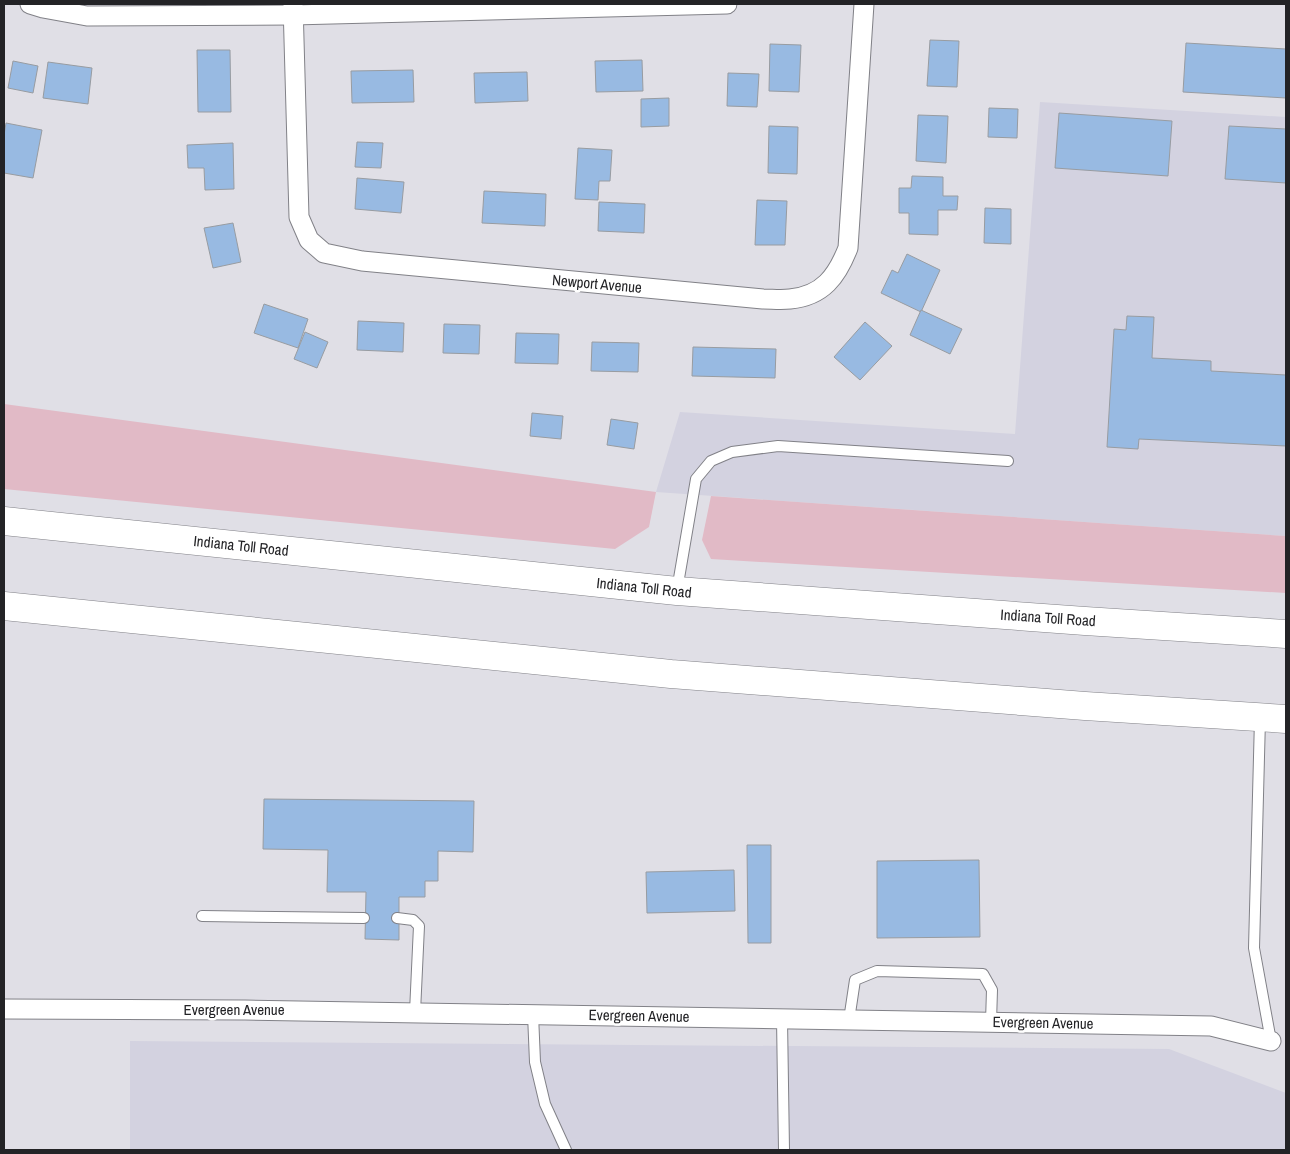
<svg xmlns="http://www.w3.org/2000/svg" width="1290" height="1154" font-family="'Archivo Narrow',sans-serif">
  <rect width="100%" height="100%" fill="#e0dfe6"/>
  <g fill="#d3d2e0">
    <polygon points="1040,102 1286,117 1286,536 656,492 680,412 1015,434"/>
    <polygon points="130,1041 1169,1049 1286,1093 1286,1150 130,1150"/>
  </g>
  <g fill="#e1bac6">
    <polygon points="4,404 656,492 649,527 615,549 4,489"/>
    <polygon points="711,496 1286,536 1286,593 711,559 702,540"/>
  </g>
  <g fill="#98bae2" stroke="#989ca1">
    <polygon points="930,40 959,41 957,87 927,86"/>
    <polygon points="1186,43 1286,49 1286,98 1183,92"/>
    <polygon points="770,44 801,45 799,92 769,91"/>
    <polygon points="197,50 230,50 231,112 198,112"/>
    <polygon points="642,60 643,91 596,92 595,61"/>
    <polygon points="13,61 38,66 33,93 8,88"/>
    <polygon points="48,62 92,68 88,104 43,98"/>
    <polygon points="413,70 414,102 352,103 351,71"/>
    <polygon points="527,72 528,101 475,103 474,73"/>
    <polygon points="728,73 759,74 757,107 727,106"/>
    <polygon points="669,98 669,126 641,127 641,99"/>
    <polygon points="989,108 1018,109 1017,138 988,137"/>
    <polygon points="1059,113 1172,121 1168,176 1055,168"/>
    <polygon points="918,115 948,116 946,163 916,161"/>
    <polygon points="6,123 42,130 33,178 4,173 4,135"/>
    <polygon points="769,126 798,127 797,174 768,173"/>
    <polygon points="1229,126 1286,129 1286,183 1225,179"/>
    <polygon points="357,142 383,143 381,168 355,167"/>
    <polygon points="233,143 234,189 205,190 204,168 188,168 187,145"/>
    <polygon points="578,148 612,150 610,181 599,181 598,200 575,199"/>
    <polygon points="912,176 943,177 943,196 958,196 957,210 938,210 938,235 909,234 909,213 899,213 899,188 911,188"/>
    <polygon points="357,178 404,182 401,213 355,209"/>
    <polygon points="484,191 546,194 545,226 482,223"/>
    <polygon points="757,200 787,201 785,245 755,245"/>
    <polygon points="599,202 645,204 644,233 598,231"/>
    <polygon points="985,208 1011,209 1011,244 984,243"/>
    <polygon points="233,223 241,262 213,268 204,228"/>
    <polygon points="907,254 940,270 921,312 881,293 892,270 898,273"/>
    <polygon points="264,304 308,319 298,348 254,333"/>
    <polygon points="921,310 962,329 950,354 910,335"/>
    <polygon points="1127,316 1154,317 1152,358 1211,361 1211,371 1286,375 1286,446 1139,439 1138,449 1107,447 1114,329 1126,330"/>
    <polygon points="358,321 404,323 403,352 357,350"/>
    <polygon points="865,322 892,346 860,380 834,357"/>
    <polygon points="444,324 480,325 479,354 443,353"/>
    <polygon points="305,332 328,342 317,368 294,359"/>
    <polygon points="516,333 559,334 558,364 515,363"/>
    <polygon points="592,342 639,343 638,372 591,371"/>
    <polygon points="693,347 776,349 775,378 692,376"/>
    <polygon points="532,413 563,416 561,439 530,436"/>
    <polygon points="611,419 638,423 634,449 607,445"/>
    <polygon points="264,799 474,801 473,852 438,851 438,881 425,881 425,897 399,897 399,940 365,939 366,892 327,892 328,850 263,849"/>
    <polygon points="747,845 771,845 771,943 748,943"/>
    <polygon points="979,860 980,937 877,938 877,861"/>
    <polygon points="734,870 735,911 647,913 646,872"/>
  </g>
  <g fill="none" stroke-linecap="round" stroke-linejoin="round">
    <defs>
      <g id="lane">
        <polyline points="677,590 696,479 711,461 732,452 778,446 1008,461"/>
        <polyline points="1260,719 1254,948 1271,1041"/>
        <polyline points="202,916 364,918"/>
        <polyline points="397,918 413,920 419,926 415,1012"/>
        <polyline points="533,1014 535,1062 545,1104 566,1150"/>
        <polyline points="782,1019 784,1150"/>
        <polyline points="849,1020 855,980 877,971 983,974 992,990 991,1022"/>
      </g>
      <g id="street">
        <polyline points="30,4 43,8 87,16 293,15 727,4"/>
        <path d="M293,4L299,217L309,240L324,253L362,261L763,299C772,299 781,300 790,299C823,296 837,276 848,248L864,4"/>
        <polyline points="4,1009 245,1010 1211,1026 1271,1041"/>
      </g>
      <g id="highway">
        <polyline points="4,521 677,591 1085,621 1286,634"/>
        <polyline points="4,606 671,674 1085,706 1286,719"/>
      </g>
    </defs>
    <use href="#lane" stroke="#818187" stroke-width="12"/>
    <use href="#street" stroke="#818187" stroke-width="21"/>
    <use href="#highway" stroke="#818187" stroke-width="29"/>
    <use href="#lane" stroke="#fff" stroke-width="10"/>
    <use href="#street" stroke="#fff" stroke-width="19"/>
    <use href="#highway" stroke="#fff" stroke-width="28"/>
  </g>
  <g text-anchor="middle" stroke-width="5" stroke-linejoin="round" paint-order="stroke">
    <g font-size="15" fill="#232326" stroke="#fff">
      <text transform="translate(597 284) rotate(5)" y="5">Newport Avenue</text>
      <text transform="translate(241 546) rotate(6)" y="5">Indiana Toll Road</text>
      <text transform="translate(644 588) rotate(6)" y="5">Indiana Toll Road</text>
      <text transform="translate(1048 618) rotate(4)" y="5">Indiana Toll Road</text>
      <text x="234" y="1015">Evergreen Avenue</text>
      <text transform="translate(639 1016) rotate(1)" y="5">Evergreen Avenue</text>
      <text transform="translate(1043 1023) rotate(1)" y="5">Evergreen Avenue</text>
    </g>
  </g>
  <rect width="1290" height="1154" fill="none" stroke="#232326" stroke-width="10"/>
</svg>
